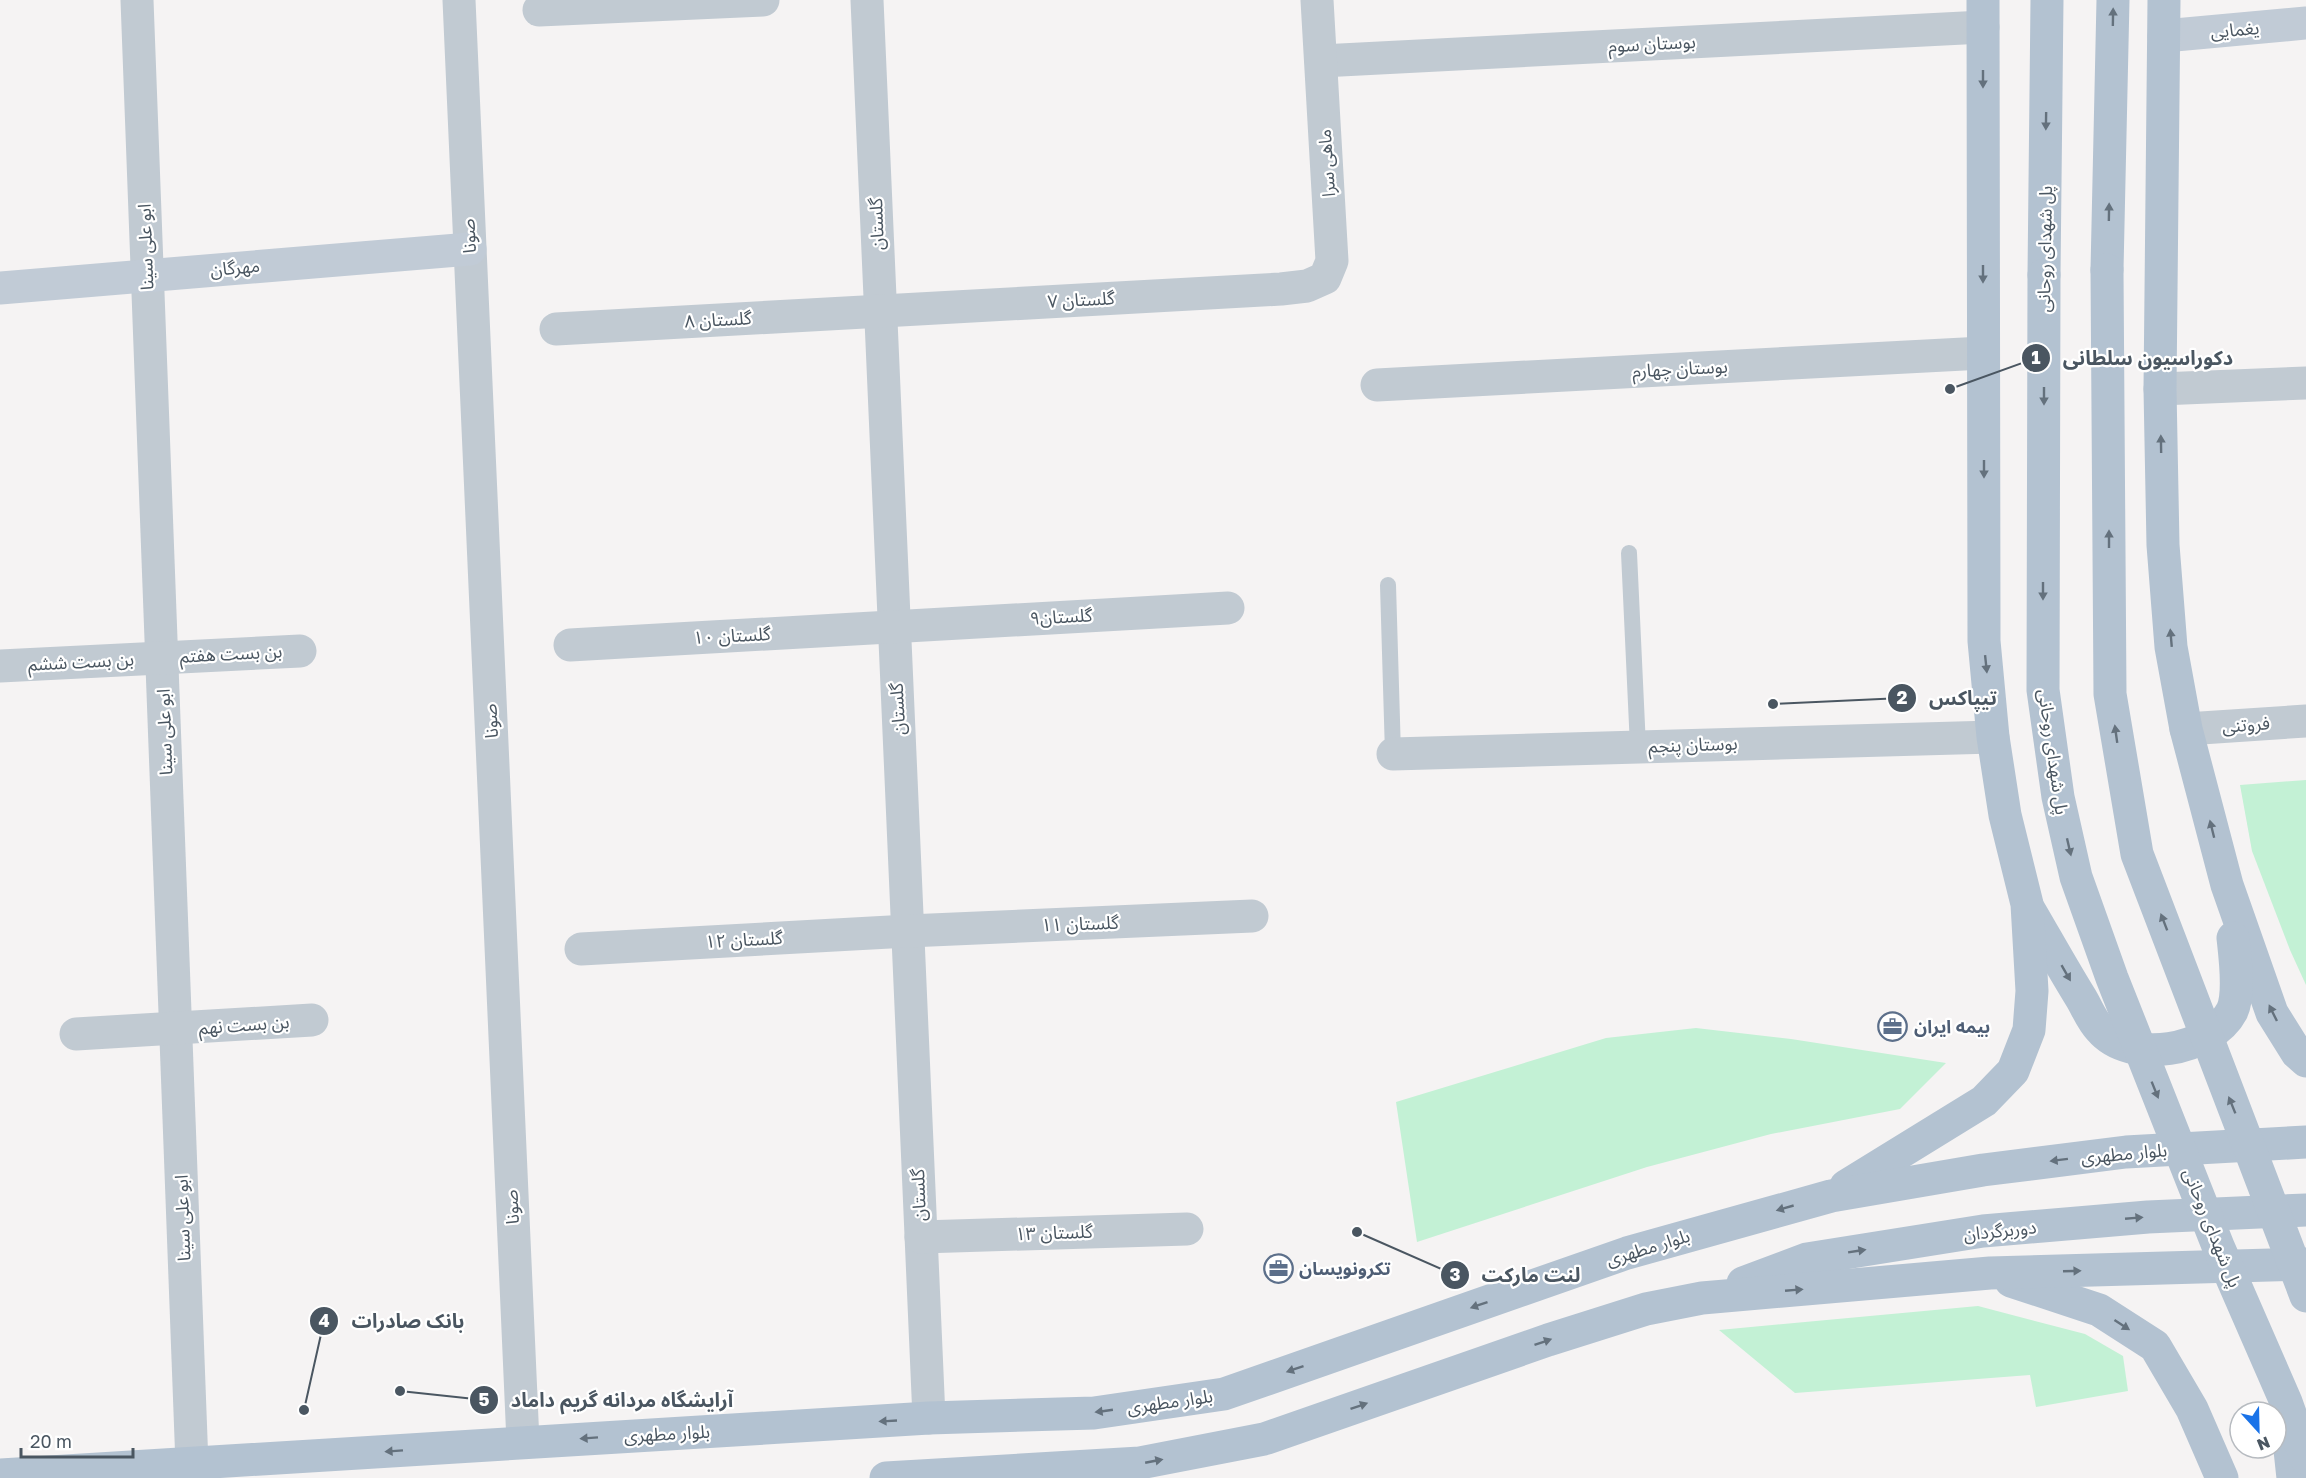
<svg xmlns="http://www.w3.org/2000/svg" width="2306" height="1478" font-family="'Golos Text','Noto Sans Arabic',sans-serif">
  <rect width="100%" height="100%" fill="#f5f3f3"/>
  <g fill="#c3f1d5">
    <polygon points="2306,780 2306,985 2290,950 2252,851 2240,785"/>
    <polygon points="1696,1028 1791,1039 1946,1063 1900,1109 1771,1134 1647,1167 1417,1242 1396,1102 1606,1038"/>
    <polygon points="1978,1306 2085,1334 2123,1356 2128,1391 2036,1407 2030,1375 1795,1393 1719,1330"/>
  </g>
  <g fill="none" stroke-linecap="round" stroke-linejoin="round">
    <g stroke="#c1cad2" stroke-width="16">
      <polyline points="1629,553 1638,747"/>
      <polyline points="1388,585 1393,754"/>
    </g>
    <g stroke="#c1cad2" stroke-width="33">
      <polyline points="137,0 192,1465"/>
      <polyline points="459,0 523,1442"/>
      <polyline points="867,0 929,1418"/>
      <polyline points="539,10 763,0"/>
      <polyline points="1321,61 1983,27"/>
      <polyline points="556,329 1281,289 1307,286 1325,278 1332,261 1317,0"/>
      <polyline points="1377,385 1983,353"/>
      <polyline points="2160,389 2306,383"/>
      <polyline points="570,645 1228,608"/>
      <polyline points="0,666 300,651"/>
      <polyline points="2186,729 2306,721"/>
      <polyline points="1393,754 1993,737"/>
      <polyline points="581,949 908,931 1252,916"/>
      <polyline points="76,1034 312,1020"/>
      <polyline points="921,1237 1187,1229"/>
    </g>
    <g stroke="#c1cbd6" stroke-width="33">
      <polyline points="2164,36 2306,23"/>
      <polyline points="0,288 470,249"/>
    </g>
    <g stroke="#b3c2d1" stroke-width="33">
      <polyline points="2164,0 2160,389 2163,545 2171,647 2186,729 2227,885 2272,1013 2297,1053 2306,1061"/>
      <polyline points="2107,270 2113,0"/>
      <polyline points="2044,275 2047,0"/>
      <path d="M2030,911C2047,940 2063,969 2081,998C2087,1008 2092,1021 2100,1029C2130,1065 2211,1051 2232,1011C2240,994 2235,956 2233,938"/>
      <polyline points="1846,1186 1984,1101 2013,1071 2029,1030 2032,991 2027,904 2005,815 1993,737 1984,641 1983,0"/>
      <polyline points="2011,1281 2099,1310 2155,1346 2192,1409 2222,1478"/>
      <polyline points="1743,1283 1807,1259 1983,1231 2148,1217 2306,1210"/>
      <polyline points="2287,1422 2293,1478"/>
      <polyline points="0,1475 929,1418 1094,1413 1224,1394 1627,1253 1831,1196 1983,1170 2126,1152 2306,1142"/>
      <polyline points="886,1478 1140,1463 1264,1439 1548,1340 1646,1309 1702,1298 1990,1273 2306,1264"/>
    </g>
    <g stroke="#b3c2d1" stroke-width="33">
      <polyline points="2107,270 2110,694 2137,854 2306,1296"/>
      <polyline points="2044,275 2043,690 2058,797 2076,877 2112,978 2218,1246 2286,1402 2306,1458"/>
    </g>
  </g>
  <defs><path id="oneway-solid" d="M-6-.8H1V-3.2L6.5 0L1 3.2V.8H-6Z" transform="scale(1.5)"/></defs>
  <g fill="#64717d">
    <use href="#oneway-solid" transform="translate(2113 17) rotate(-89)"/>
    <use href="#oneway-solid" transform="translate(1983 79) rotate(90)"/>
    <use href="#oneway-solid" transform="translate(2046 121) rotate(91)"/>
    <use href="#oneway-solid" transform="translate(2109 212) rotate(-89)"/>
    <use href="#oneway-solid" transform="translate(1983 274) rotate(90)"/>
    <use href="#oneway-solid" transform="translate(2044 396) rotate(90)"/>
    <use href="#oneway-solid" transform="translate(2161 444) rotate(-91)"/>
    <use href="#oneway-solid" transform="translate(1984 469) rotate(90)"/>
    <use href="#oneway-solid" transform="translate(2109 539) rotate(-90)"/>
    <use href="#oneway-solid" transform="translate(2043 591) rotate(90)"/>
    <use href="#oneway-solid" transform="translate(2171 638) rotate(-95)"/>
    <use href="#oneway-solid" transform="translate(1986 664) rotate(84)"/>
    <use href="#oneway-solid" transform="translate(2116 734) rotate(-98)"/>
    <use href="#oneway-solid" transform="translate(2212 829) rotate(-104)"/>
    <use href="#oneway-solid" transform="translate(2069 847) rotate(77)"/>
    <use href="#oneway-solid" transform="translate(2164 922) rotate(-111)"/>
    <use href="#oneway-solid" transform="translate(2066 973) rotate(60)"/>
    <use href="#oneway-solid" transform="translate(2273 1013) rotate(-116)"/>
    <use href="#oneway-solid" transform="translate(2155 1090) rotate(68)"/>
    <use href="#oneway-solid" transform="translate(2232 1105) rotate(-112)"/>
    <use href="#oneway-solid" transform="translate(2059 1160) rotate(173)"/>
    <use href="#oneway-solid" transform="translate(1785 1208) rotate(164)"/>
    <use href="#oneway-solid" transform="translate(2134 1218) rotate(-5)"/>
    <use href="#oneway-solid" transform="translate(1857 1251) rotate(-9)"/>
    <use href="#oneway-solid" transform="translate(2072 1271) rotate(-2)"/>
    <use href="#oneway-solid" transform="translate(1794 1290) rotate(-5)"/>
    <use href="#oneway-solid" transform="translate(1479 1305) rotate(161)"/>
    <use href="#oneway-solid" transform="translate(2122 1325) rotate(33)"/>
    <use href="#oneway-solid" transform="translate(1543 1342) rotate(-19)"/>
    <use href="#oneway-solid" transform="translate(1295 1369) rotate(161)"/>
    <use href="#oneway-solid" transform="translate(1359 1406) rotate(-19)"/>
    <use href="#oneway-solid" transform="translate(1104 1411) rotate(172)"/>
    <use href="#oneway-solid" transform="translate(888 1421) rotate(177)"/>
    <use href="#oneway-solid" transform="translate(589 1438) rotate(176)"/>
    <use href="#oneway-solid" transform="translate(394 1451) rotate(176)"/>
    <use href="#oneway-solid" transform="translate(1154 1461) rotate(-11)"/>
  </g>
  <defs>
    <symbol id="office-ring" viewBox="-11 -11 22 22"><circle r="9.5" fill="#fff" stroke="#5c6f8a" stroke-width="1.5"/><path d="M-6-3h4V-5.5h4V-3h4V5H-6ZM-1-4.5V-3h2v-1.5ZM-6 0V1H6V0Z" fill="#5c6f8a"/></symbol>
  </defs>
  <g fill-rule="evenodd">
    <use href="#office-ring" x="1876" y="1010" width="33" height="33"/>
    <use href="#office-ring" x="1262" y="1252" width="33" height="33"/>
  </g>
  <g text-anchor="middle" stroke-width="4.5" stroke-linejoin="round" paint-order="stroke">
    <g font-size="18" fill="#4a5661" stroke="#fff">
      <text transform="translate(2235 30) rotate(-5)" y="6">یغمایی</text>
      <text transform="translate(1652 44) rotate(-3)" y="6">بوستان سوم</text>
      <text transform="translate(1327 163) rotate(-94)" y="6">ماهی سرا</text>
      <text transform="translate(877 224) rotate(-92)" y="6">گلستان</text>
      <text transform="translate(469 236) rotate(-93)" y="6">صونا</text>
      <text transform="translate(146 247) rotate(-92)" y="6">ابو علی سینا</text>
      <text transform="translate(2045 249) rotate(-89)" y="6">پل شهدای روحانی</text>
      <text transform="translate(235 268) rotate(-5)" y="6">مهرگان</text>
      <text transform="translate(1081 300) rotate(-3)" y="6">گلستان ۷</text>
      <text transform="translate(718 320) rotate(-3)" y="6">گلستان ۸</text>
      <text transform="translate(1680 369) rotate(-3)" y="6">بوستان چهارم</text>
      <text transform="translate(1061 617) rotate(-3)" y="6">گلستان۹</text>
      <text transform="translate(732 636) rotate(-3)" y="6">گلستان ۱۰</text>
      <text transform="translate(231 654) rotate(-3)" y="6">بن بست هفتم</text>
      <text transform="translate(81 662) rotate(-3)" y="6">بن بست ششم</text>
      <text transform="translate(898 709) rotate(-93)" y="6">گلستان</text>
      <text transform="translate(491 721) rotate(-93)" y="6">صونا</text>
      <text transform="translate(2246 725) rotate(-4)" y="6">فروتنی</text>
      <text transform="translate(165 732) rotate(-92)" y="6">ابو علی سینا</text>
      <text transform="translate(1693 745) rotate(-2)" y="6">بوستان پنجم</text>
      <text transform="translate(2053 752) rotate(82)" y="6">پل شهدای روحانی</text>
      <text transform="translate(1080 924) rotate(-2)" y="6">گلستان ۱۱</text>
      <text transform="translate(744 940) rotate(-3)" y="6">گلستان ۱۲</text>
      <text transform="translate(244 1025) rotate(-4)" y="6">بن بست نهم</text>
      <text transform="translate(2124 1154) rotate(-5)" y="6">بلوار مطهری</text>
      <text transform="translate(919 1195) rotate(-92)" y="6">گلستان</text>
      <text transform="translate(512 1207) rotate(-93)" y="6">صونا</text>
      <text transform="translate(183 1218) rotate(-92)" y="6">ابو علی سینا</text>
      <text transform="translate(2212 1228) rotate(68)" y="6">پل شهدای روحانی</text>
      <text transform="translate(2000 1231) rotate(-6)" y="6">دوربرگردان</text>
      <text transform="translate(1054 1233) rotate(-2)" y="6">گلستان ۱۳</text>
      <text transform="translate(1648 1248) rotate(-17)" y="6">بلوار مطهری</text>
      <text transform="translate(1170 1402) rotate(-8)" y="6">بلوار مطهری</text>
      <text transform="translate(667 1434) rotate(-3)" y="6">بلوار مطهری</text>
    </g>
    <g font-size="18" font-weight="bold" fill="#4e5e75" stroke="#fff" text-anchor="start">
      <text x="1914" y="1033">بیمه ایران</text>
      <text x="1299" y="1275">تکرونویسان</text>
    </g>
  </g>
  <path fill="none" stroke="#4a5661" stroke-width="2" d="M1950 389L2036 358M1773 704L1902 698M1357 1232L1455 1275M304 1410L324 1321M400 1391L484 1400"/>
  <g fill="#4a5661" stroke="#fff" stroke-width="2">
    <circle cx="1950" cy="389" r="6"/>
    <circle cx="1773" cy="704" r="6"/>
    <circle cx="1357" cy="1232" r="6"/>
    <circle cx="304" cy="1410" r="6"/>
    <circle cx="400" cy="1391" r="6"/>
    <circle cx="2036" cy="358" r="15"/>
    <circle cx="1902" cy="698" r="15"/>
    <circle cx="1455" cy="1275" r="15"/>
    <circle cx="324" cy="1321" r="15"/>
    <circle cx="484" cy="1400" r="15"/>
  </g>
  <g font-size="18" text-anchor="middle" font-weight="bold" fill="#fff">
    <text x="2036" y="364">1</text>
    <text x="1902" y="704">2</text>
    <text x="1455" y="1281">3</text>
    <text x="324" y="1327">4</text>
    <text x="484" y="1406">5</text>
  </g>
  <g font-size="20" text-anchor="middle" font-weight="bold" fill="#4a5661" stroke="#fff" stroke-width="4.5" stroke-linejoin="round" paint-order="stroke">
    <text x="2148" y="365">دکوراسیون سلطانی</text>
    <text x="1963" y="705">تیپاکس</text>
    <text x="1531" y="1282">لنت مارکت</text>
    <text x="408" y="1328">بانک صادرات</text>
    <text x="622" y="1407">آرایشگاه مردانه گریم داماد</text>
  </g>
  <g transform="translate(2258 1430) rotate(158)"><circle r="28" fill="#ffffff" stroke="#b7bbc0" stroke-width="1.5"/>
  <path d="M0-4.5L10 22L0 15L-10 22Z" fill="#1a73e8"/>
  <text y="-9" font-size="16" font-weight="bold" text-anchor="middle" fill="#4a5661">N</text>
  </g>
  <path d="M21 1448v9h112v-9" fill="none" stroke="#4a5661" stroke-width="3"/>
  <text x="30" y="1448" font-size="18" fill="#4a5661" stroke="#ffffff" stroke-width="4.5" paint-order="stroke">20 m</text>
</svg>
